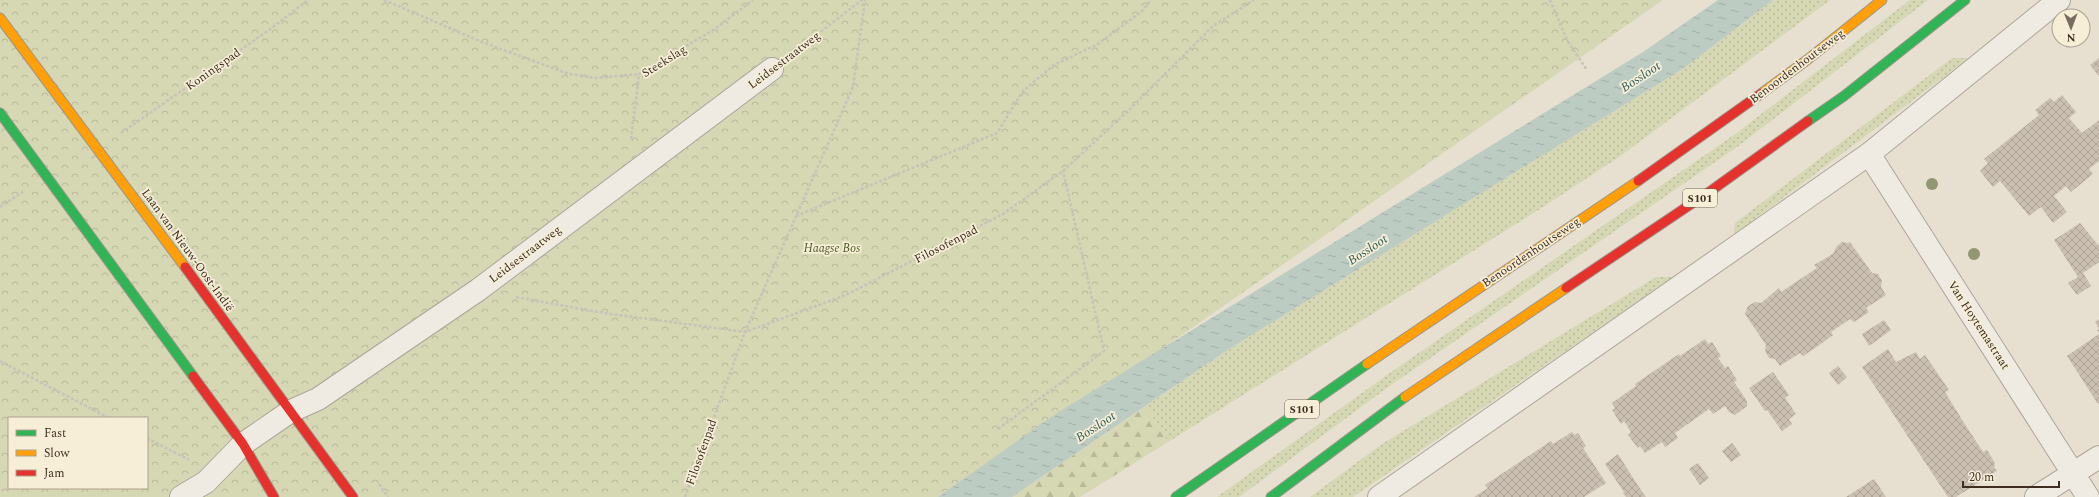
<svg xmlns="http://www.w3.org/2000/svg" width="2099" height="497" font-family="Spectral,serif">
  <defs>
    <pattern id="grass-dots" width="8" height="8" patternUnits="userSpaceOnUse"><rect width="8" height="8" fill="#d6d7b3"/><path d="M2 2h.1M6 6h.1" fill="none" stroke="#b9b99a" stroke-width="1.8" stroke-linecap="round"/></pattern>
    <pattern id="forest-firs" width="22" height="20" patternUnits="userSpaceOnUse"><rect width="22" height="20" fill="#d6d7b3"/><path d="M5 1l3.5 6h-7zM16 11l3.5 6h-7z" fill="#b9b99a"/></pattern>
    <pattern id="park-crowns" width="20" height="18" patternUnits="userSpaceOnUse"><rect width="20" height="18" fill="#d6d7b3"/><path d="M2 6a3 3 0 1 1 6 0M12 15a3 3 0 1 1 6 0" fill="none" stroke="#b9b99a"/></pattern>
    <pattern id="water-ripples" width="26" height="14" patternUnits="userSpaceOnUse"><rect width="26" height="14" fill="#bcccc2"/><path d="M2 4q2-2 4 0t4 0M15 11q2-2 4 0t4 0" fill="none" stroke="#a2b0a6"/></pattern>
    <pattern id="building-cross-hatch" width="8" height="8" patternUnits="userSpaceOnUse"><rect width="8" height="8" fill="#cbbfb2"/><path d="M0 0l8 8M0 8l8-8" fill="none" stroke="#afa499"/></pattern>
  </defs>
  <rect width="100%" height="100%" fill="#e7e0d1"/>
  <g fill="url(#grass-dots)">
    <polygon points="1773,0 1830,0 1619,157 1540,209 1168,442 1146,406 1229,349 1684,68"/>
    <polygon points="1910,0 1928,0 1737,147 1391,385 1239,497 1217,497 1387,375 1734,135"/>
    <polygon points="1952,58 1969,58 1734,235 1735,223"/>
    <polygon points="1656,277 1673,277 1353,497 1310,497 1382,444"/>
  </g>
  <polygon fill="url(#forest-firs)" points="1146,406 1168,442 1080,497 1012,497"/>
  <path fill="url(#park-crowns)" fill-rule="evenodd" d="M0,0H1663L949,497H0ZM9,418H147V488H9Z"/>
  <polygon fill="url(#water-ripples)" points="1718,0 1773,0 1684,68 1229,349 1012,497 938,497 1054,415 1643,52"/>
  <g fill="url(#building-cross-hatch)">
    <polygon points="2099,58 2099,76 2090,65"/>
    <polygon points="2062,95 2076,112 2069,118 2082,133 2099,120 2099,161 2089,169 2093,174 2071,192 2066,186 2054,196 2067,212 2053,223 2041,207 2029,216 2000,181 1993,187 1980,171 1988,163 1984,159 2039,115 2035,110 2050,98 2054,102"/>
    <polygon points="2080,223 2099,246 2099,262 2083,273 2091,286 2077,295 2068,283 2078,277 2054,240"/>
    <polygon points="1842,242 1848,243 1850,242 1872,273 1878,274 1882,281 1881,287 1886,295 1866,308 1869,312 1854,322 1850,319 1831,332 1833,335 1818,346 1803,356 1800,353 1780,366 1775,359 1769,358 1765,351 1766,345 1745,314 1748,306 1755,302 1761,303 1779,288 1781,292 1817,268 1814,265 1831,255 1834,252 1836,247"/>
    <polygon points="2099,319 2099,333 2097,330 2099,329 2095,322"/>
    <polygon points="1884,320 1891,330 1869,346 1862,334"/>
    <polygon points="2099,334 2099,403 2098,404 2067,356"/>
    <polygon points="1705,339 1708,344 1712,342 1721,356 1718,358 1725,368 1728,366 1737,380 1734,382 1747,401 1747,406 1735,415 1729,412 1725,406 1713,414 1709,409 1675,433 1678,438 1665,447 1662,442 1645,453 1640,446 1638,448 1628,435 1631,432 1624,421 1621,424 1612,410 1615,408 1612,403 1636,386 1635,384 1679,354 1680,356"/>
    <polygon points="1888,349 1896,362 1916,352 1920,359 1925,355 1949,390 1945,392 1964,423 1983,452 1987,450 1995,463 1994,467 1997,471 1956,497 1948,497 1862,367"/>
    <polygon points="1838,366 1847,377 1838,385 1829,373"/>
    <polygon points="1773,372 1789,395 1785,398 1796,414 1789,419 1792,424 1782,431 1767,410 1765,411 1749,388"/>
    <polygon points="1572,432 1574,435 1578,433 1586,446 1583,448 1606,483 1584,497 1474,497 1488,488 1485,485 1551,441 1553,444"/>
    <polygon points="1732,443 1741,455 1731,462 1722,451"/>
    <polygon points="1618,454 1637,484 1646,497 1626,497 1623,493 1624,492 1605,464"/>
    <polygon points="1698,463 1709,478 1700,485 1689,469"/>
    <polygon points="1874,479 1886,497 1846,497"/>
  </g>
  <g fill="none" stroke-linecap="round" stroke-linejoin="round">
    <defs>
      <g id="street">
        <polyline points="1869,154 2088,497"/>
        <polyline points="181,497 206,482 243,444 291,411 318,399 478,290 772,69"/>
        <polyline points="1379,497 1869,154 2059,0"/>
        <polyline points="2036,497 2099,457"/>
      </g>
      <g id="fast">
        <polyline points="0,113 193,376"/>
        <polyline points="1808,121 1844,96 1965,0"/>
        <polyline points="1176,497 1367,364"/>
        <polyline points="1271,497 1405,397"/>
      </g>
      <g id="slow">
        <polyline points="0,18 185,267"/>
        <polyline points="1762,93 1807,60 1882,0"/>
        <polyline points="1367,364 1638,181"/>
        <polyline points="1405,397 1566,288"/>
      </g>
      <g id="jam">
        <polyline points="1638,181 1762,93"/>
        <polyline points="185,267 353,497"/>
        <polyline points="1566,288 1712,190 1808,121"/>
        <polyline points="193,376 243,444 274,497"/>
      </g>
    </defs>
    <use href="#street" stroke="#ada599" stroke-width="24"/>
    <use href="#fast" stroke="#9c958a" stroke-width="11"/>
    <use href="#slow" stroke="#9c958a" stroke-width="11"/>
    <use href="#jam" stroke="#9c958a" stroke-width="11"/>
    <g stroke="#c8c2b9" stroke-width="2.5" stroke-dasharray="3 2" stroke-linecap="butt">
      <polyline points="384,0 482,42 569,74 596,78 639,74"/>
      <polyline points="1550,0 1567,40 1587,70"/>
      <polyline points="793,53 862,0"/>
      <polyline points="121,133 269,30 308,0"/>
      <polyline points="631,139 639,74 715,29 753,0"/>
      <polyline points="0,207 24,191"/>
      <polyline points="796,216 997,133 1023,91 1054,65 1098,44 1142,11 1151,0"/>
      <polyline points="516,297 604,313 745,332 846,295 1003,214 1063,171 1129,110 1213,26 1254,0"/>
      <polyline points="0,361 109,418"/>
      <polyline points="998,429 1104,351 1063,171"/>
      <polyline points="147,438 189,460"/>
      <polyline points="379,484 388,497"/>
      <polyline points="685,497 745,332 853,87 865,0"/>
    </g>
    <use href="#street" stroke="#efebe3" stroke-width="22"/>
    <use href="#fast" stroke="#30b455" stroke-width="9"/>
    <use href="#slow" stroke="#ff9f0a" stroke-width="9"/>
    <use href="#jam" stroke="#e5322d" stroke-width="9"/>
  </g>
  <g fill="#929673">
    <circle cx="1932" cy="184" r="6"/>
    <circle cx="1974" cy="254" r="6"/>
  </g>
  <g text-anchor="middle" stroke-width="3.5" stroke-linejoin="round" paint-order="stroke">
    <g fill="#f7eed8" stroke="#756857" stroke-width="1">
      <rect x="1683" y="189" width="34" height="18" rx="3"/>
      <rect x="1285" y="400" width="34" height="18" rx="3"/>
    </g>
    <g font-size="11" font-weight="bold" fill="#3d2e20">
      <text x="1700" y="202">S101</text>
      <text x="1302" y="413">S101</text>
    </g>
    <g font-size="12" fill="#3d2e20" stroke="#f7eed8">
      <text transform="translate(784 60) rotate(-37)" y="4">Leidsestraatweg</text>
      <text transform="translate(664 61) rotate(-32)" y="4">Steekslag</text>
      <text transform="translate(1797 66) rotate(-37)" y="4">Benoordenhoutseweg</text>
      <text transform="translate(213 69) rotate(-35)" y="4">Koningspad</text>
      <text transform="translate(946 244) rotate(-27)" y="4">Filosofenpad</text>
      <text transform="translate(188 250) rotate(54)" y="4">Laan van Nieuw-Oost-Indië</text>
      <text transform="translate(1531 252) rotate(-34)" y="4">Benoordenhoutseweg</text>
      <text transform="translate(525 254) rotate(-37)" y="4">Leidsestraatweg</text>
      <text transform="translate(1979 325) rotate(57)" y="4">Van Hoytemastraat</text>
      <text transform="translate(701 452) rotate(-70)" y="4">Filosofenpad</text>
    </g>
    <g font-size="12" font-style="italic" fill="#4d5a26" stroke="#f7eed8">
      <text x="832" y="252">Haagse Bos</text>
    </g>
    <g font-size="13" font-style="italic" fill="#2f5d5a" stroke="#f7eed8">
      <text transform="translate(1640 76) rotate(-33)" y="5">Bossloot</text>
      <text transform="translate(1367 249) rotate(-33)" y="5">Bossloot</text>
      <text transform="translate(1095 426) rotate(-33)" y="5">Bossloot</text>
    </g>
  </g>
  <rect x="8" y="417" width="140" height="72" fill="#f7eed8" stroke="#ada18e"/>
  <rect x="16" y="430" width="20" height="6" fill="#30b455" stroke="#ada18e"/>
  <text x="44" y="437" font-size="12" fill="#3d2e20">Fast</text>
  <rect x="16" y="450" width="20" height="6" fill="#ff9f0a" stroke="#ada18e"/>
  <text x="44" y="457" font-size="12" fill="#3d2e20">Slow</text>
  <rect x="16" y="470" width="20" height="6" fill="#e5322d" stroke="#ada18e"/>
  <text x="44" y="477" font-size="12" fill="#3d2e20">Jam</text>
  <g transform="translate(2071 28) rotate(179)"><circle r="19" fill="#f7eed8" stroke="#ada18e"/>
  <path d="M0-3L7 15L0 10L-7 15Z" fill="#786c5e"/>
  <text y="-6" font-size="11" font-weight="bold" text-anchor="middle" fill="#3d2e20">N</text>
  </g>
  <path d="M1963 481v6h96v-6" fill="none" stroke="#3d2e20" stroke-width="2"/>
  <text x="1969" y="481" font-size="12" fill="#3d2e20" stroke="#f7eed8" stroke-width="3" paint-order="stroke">20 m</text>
</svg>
